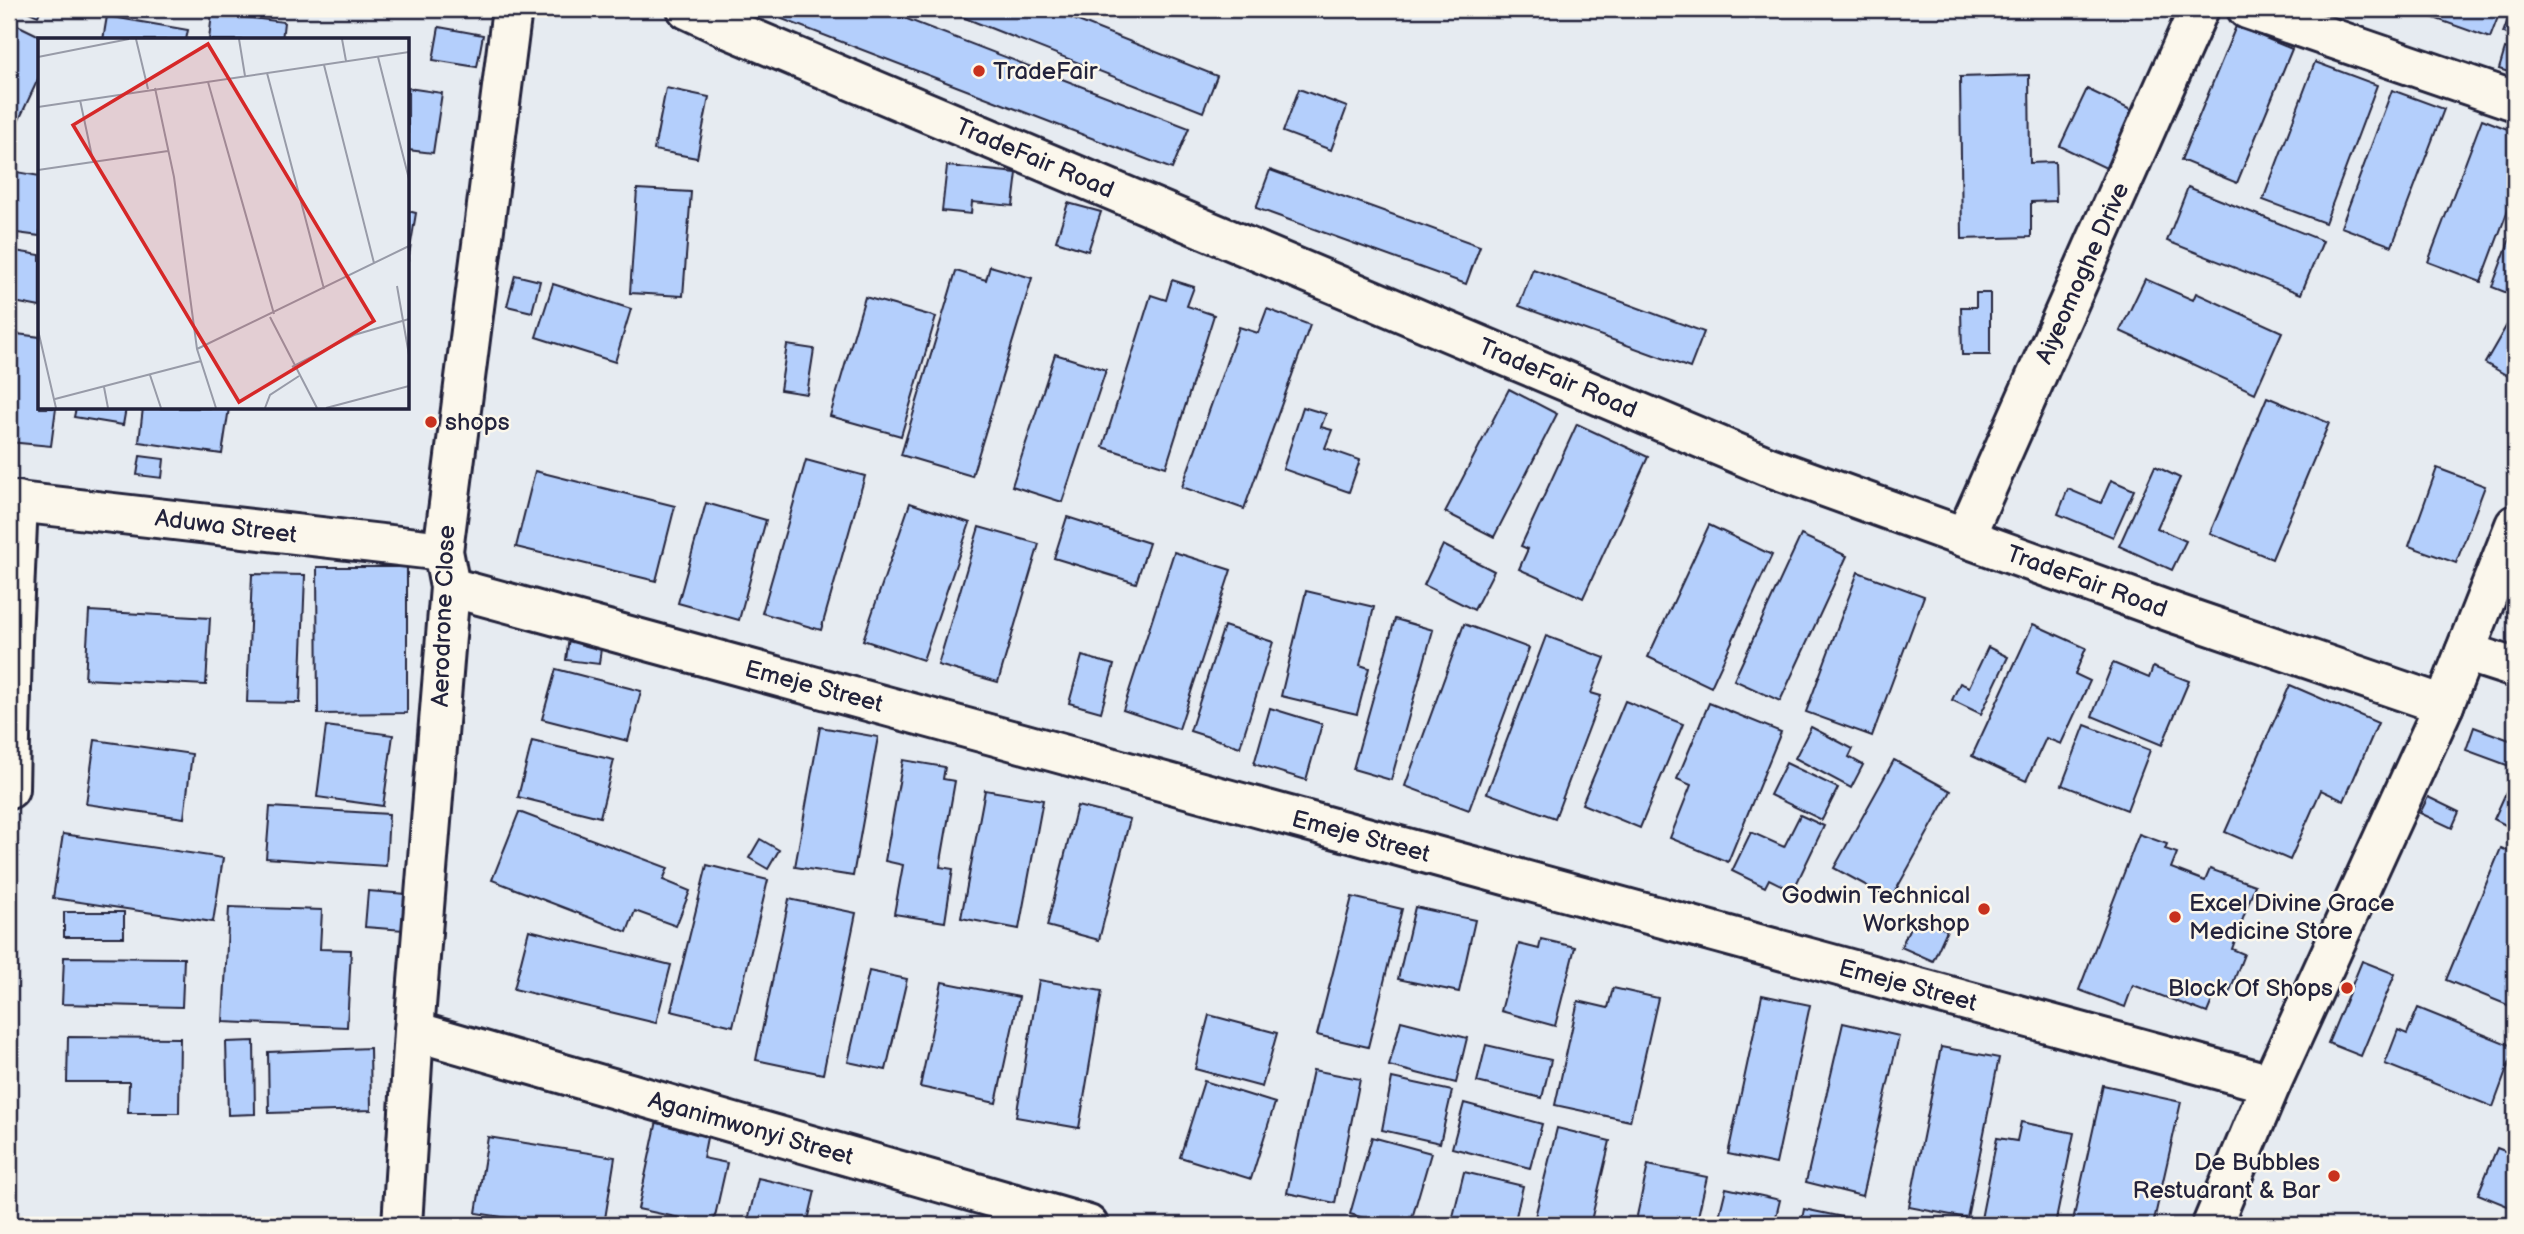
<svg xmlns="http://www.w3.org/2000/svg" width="2524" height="1234" font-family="'Balsamiq Sans',sans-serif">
  <rect width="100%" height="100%" fill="#e6ebf1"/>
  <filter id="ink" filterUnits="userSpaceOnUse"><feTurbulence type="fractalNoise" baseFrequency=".0143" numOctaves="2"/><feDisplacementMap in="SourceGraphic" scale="14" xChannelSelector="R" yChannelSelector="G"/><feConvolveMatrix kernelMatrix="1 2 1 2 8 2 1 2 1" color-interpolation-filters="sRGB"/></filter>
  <g filter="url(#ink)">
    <g fill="#b4cffc" stroke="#22223b" stroke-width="2">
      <polygon points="22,9 41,9 38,16"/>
      <polygon points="771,9 881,9 1189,128 1172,169 769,14"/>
      <polygon points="942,9 1048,9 1217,76 1203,112"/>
      <polygon points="2434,9 2501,9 2490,38 2431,17"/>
      <polygon points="2512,9 2515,9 2515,38 2503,33"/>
      <polygon points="212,13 284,22 282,40 209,40"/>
      <polygon points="107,16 188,30 186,40 103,40"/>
      <polygon points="9,21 48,40 40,40 40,75 18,122 9,117"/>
      <polygon points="2236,26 2292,49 2237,183 2181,160"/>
      <polygon points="439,27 483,35 477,67 433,60"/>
      <polygon points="2505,49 2515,52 2515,74 2499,69"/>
      <polygon points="2315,62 2377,85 2325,223 2263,200"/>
      <polygon points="2029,75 2030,163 2055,162 2056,201 2031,202 2031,237 1962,239 1960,77"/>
      <polygon points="408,88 442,93 433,153 408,150"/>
      <polygon points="666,88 709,97 697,158 654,150"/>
      <polygon points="1299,89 1347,107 1331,150 1283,132"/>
      <polygon points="2087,89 2135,112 2108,169 2060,146"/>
      <polygon points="2392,90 2444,109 2392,246 2341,227"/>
      <polygon points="2482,119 2515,132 2515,191 2481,282 2428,262"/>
      <polygon points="947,166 1017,173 1013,206 972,202 971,214 942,211"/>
      <polygon points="1270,170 1480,246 1466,284 1256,208"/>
      <polygon points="17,172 40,176 40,236 9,232"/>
      <polygon points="2188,187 2323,241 2301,294 2167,241"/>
      <polygon points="637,189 691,192 683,296 630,293"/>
      <polygon points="1068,203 1101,212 1088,251 1056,241"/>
      <polygon points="408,211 416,213 408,261"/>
      <polygon points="2515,225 2515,296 2492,287"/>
      <polygon points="9,250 40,255 40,307 9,301"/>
      <polygon points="990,266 1032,278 972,476 901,455 956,271 986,280"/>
      <polygon points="1533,269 1704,332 1690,368 1519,306"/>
      <polygon points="515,275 540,281 532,312 507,306"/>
      <polygon points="2145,279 2193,300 2196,293 2282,332 2255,393 2120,331"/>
      <polygon points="1172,280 1194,287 1187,306 1214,315 1166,467 1103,447 1151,295 1166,300"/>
      <polygon points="553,284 631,309 615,362 536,337"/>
      <polygon points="1976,293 1990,293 1990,355 1962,355 1961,307 1976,307"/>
      <polygon points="865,297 936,317 901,436 830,416"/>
      <polygon points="1267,309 1310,325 1244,509 1182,487 1239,327 1258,333"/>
      <polygon points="2515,311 2515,380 2485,363"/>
      <polygon points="9,333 40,337 40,408 56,408 51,446 9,442"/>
      <polygon points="787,345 814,349 807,394 780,390"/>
      <polygon points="1055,354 1106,370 1062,502 1012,486"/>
      <polygon points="1509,389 1557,414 1494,537 1445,512"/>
      <polygon points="2267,397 2329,423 2272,559 2210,533"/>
      <polygon points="1303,407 1326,414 1321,427 1332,430 1325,448 1360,460 1349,492 1283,469"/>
      <polygon points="76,408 126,408 123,425 74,417"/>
      <polygon points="143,408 229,408 222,454 139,442"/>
      <polygon points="1577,424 1648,457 1583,598 1519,569 1528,549 1521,546"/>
      <polygon points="140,456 164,459 162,478 137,475"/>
      <polygon points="806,460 865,476 821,630 762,613"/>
      <polygon points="2155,466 2180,478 2157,528 2186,541 2172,570 2119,546"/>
      <polygon points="2437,468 2485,486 2456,563 2409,546"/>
      <polygon points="535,471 675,506 656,581 516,547"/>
      <polygon points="2111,480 2134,490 2113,537 2058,514 2068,489 2101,503"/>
      <polygon points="706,503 766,520 739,620 678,603"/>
      <polygon points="910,503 970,523 923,660 863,640"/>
      <polygon points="1067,517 1149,543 1136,583 1054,558"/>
      <polygon points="1709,525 1772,555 1711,687 1648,657"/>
      <polygon points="979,527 1039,544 998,682 938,665"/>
      <polygon points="1801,535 1847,556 1780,701 1734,680"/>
      <polygon points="1443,545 1494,571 1474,610 1424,585"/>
      <polygon points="1174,552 1231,570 1179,729 1123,710"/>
      <polygon points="317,567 407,567 407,713 318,714"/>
      <polygon points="1858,572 1924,596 1872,736 1806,712"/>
      <polygon points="252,574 305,575 300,703 247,702"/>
      <polygon points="1306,591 1374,607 1360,665 1369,668 1357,714 1281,696"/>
      <polygon points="89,611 210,618 206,685 85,679"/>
      <polygon points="1395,619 1433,630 1391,780 1353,769"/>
      <polygon points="1464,624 1529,648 1469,810 1405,786"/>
      <polygon points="2033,624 2086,648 2075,674 2090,681 2061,744 2046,738 2026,781 1972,756"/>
      <polygon points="1224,626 1273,642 1240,747 1190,731"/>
      <polygon points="1546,636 1605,658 1591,693 1601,696 1555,818 1487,793"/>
      <polygon points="569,637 602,640 599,664 566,660"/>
      <polygon points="1988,647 2008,657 1981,714 1952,700 1960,683 1969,687"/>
      <polygon points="1082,656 1114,665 1101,712 1069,703"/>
      <polygon points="2113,663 2149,678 2153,667 2189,681 2162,745 2092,716"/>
      <polygon points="556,669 641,691 628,741 542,719"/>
      <polygon points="2290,685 2378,723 2344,801 2321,790 2290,860 2225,832"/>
      <polygon points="1625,701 1683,724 1640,828 1582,804"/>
      <polygon points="1709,703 1781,732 1728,862 1670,838 1691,785 1677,779"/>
      <polygon points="1270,708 1322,724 1306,780 1254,764"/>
      <polygon points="2085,725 2150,750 2127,810 2062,785"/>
      <polygon points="326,726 393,735 383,806 317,797"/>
      <polygon points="820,727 878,737 853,876 795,867"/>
      <polygon points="1811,727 1853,749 1849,757 1863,765 1851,788 1795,758"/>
      <polygon points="2474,727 2515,742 2515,768 2466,750"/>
      <polygon points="95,740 192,754 184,818 86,804"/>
      <polygon points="532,741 614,760 600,817 518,797"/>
      <polygon points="903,760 945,767 943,779 955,781 940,867 953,869 945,922 894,914 903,865 885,861"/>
      <polygon points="1894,760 1951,791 1891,899 1834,868"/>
      <polygon points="1786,763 1838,788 1822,820 1770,795"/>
      <polygon points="2514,775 2515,775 2515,830 2494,819"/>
      <polygon points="985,790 1043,800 1019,929 961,918"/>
      <polygon points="2428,797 2459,812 2452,828 2420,813"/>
      <polygon points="1077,806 1130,819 1099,940 1047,926"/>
      <polygon points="270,807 389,814 386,866 266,858"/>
      <polygon points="519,812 668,868 663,880 690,891 676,926 635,911 627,932 492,880"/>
      <polygon points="1800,815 1824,826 1793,891 1769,879 1765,887 1732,871 1751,832 1784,847"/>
      <polygon points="63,834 223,858 213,922 53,898"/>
      <polygon points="2139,834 2167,844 2165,849 2177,853 2171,868 2205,881 2210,869 2255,885 2232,949 2244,954 2228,996 2216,991 2207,1013 2133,985 2125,1007 2079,990"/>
      <polygon points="760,839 779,850 768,869 749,858"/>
      <polygon points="2501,848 2515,854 2515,1008 2446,980"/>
      <polygon points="707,865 768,880 733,1026 671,1011"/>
      <polygon points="368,891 407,894 404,930 365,927"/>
      <polygon points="1352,897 1402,909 1368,1047 1317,1035"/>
      <polygon points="789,899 856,913 823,1074 756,1060"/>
      <polygon points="229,907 322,910 320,949 351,950 347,1027 223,1022"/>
      <polygon points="1415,907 1475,920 1459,992 1398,979"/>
      <rect x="64" y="912" width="60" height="25"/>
      <polygon points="1915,916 1947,930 1933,961 1901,947"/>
      <polygon points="529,930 671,965 656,1023 514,989"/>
      <polygon points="1541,939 1575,947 1555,1026 1501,1011 1519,944 1539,949"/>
      <polygon points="64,957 184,958 182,1007 62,1004"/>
      <polygon points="2362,961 2395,974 2361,1056 2328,1043"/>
      <polygon points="869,971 907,979 886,1070 848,1062"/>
      <polygon points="1039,980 1102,991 1079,1128 1016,1117"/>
      <polygon points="942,982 1019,997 996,1103 920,1087"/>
      <polygon points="1613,988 1658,998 1630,1121 1555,1105 1578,1001 1608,1008"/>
      <polygon points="1762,995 1810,1005 1776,1164 1728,1154"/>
      <polygon points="2418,1008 2515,1047 2493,1107 2385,1064 2398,1030 2407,1034"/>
      <polygon points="1209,1015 1277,1033 1262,1087 1195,1069"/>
      <polygon points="1401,1021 1467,1038 1456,1083 1389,1066"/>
      <polygon points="1843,1023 1899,1036 1862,1196 1806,1182"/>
      <polygon points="68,1037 180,1038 179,1113 128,1113 129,1082 67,1082"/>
      <polygon points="254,1041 255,1114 228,1115 226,1042"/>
      <polygon points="1486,1045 1551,1060 1542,1098 1477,1082"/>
      <polygon points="1941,1047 1999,1058 1967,1218 1909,1207"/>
      <polygon points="370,1048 371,1110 269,1113 268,1052"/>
      <polygon points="1313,1070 1360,1079 1335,1203 1287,1193"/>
      <polygon points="1392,1078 1452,1091 1440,1143 1382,1130"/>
      <polygon points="1204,1081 1275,1103 1251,1179 1180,1157"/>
      <polygon points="2103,1085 2181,1102 2153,1225 2072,1225"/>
      <polygon points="1464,1103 1542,1124 1530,1168 1452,1148"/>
      <polygon points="658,1116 709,1127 703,1158 727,1163 713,1225 638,1209"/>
      <polygon points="2021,1122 2074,1133 2055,1225 2010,1225 1981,1219 1997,1138 2017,1141"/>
      <polygon points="1557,1128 1610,1141 1590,1225 1533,1225"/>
      <polygon points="488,1137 615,1157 604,1225 554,1225 476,1213"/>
      <polygon points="1372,1137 1431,1153 1410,1225 1388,1225 1350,1214"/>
      <polygon points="2497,1148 2515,1155 2515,1209 2478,1194"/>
      <polygon points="1648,1165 1707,1177 1696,1225 1635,1225"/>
      <polygon points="1464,1172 1523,1186 1514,1225 1451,1225"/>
      <polygon points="758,1178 815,1191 807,1225 747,1225"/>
      <polygon points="1726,1188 1780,1200 1774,1225 1717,1225"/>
      <polygon points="1804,1209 1857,1220 1855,1225 1801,1225"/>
    </g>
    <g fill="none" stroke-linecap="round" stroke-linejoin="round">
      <defs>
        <g id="minor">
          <polyline points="687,9 734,31 1767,466 2174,613 2444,705"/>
          <polyline points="2247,9 2515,101"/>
          <polyline points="9,501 443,551"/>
          <polyline points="1965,537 2199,9"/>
          <polyline points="450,587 2271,1084"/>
          <polyline points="2465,652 2515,668"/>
          <polyline points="9,789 12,640 18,501"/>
          <polyline points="414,1031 1088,1225"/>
          <polyline points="402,1225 414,1031 450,587 443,551 512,9"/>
          <polyline points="2212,1225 2271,1084 2444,705 2515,525"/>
        </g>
      </defs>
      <use href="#minor" stroke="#22223b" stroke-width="44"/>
      <use href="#minor" stroke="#fbf7ec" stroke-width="38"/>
    </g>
  </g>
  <g fill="#c8321e" stroke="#fbf7ec" stroke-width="2.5">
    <circle cx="979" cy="71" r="7"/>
    <circle cx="431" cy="422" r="7"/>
    <circle cx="1984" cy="909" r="7"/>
    <circle cx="2175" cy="917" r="7"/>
    <circle cx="2347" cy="988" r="7"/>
    <circle cx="2334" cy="1176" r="7"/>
  </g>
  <g text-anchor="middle" stroke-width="5" stroke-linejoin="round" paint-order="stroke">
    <g font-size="24" fill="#22223b" stroke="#fbf7ec" text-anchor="start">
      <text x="993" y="79">TradeFair</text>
      <text x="445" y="430">shops</text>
      <text x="1970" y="903" text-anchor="end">Godwin Technical<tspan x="1970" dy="28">Workshop</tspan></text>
      <text x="2189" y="911">Excel Divine Grace<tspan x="2189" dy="28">Medicine Store</tspan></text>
      <text x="2333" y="996" text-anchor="end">Block Of Shops</text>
      <text x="2320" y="1170" text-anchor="end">De Bubbles<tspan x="2320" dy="28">Restuarant &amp; Bar</tspan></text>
    </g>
    <g font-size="24" fill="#22223b" stroke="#fbf7ec">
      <text transform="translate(1035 158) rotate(23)" y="8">TradeFair Road</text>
      <text transform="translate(2082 273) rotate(-66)" y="8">Aiyeomoghe Drive</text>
      <text transform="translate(1558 378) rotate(23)" y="8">TradeFair Road</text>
      <text transform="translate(226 526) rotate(7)" y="8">Aduwa Street</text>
      <text transform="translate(2087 581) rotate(20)" y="8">TradeFair Road</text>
      <text transform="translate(443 616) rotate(-88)" y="8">Aerodrone Close</text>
      <text transform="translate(814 686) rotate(15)" y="8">Emeje Street</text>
      <text transform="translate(1361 836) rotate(15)" y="8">Emeje Street</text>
      <text transform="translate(1908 985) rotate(15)" y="8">Emeje Street</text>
      <text transform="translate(751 1128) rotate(16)" y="8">Aganimwonyi Street</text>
    </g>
  </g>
  <g transform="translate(38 38)">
    <rect width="371" height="371" fill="#e6ebf1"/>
    <path fill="none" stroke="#989ba8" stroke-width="2" d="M98,1L110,51M201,1L207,38M304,1L308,23M0,19L91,1M340,19L371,141M286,27L336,225M229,35L286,251M170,44L236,276M117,50L136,139L159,311L178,370M42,62L55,123M0,69L371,14M0,132L130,113M359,248L371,317M232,279L279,370M0,292L18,370M159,311L371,208M254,329L316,297L371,281M112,337L123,370M66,349L70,370M17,361L163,323M227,370L232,357L261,338M288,370L371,348"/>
    <path fill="#d62828" fill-opacity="0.15" stroke="#d62828" stroke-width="3.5" d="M170,6L336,283L201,364L35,87Z"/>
    <rect width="371" height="371" fill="none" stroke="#22223b" stroke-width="3.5"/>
  </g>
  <rect width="2524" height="1234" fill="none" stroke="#fbf7ec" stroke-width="35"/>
  <rect x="18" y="18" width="2489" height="1199" fill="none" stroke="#22223b" stroke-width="2.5" filter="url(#ink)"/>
</svg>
